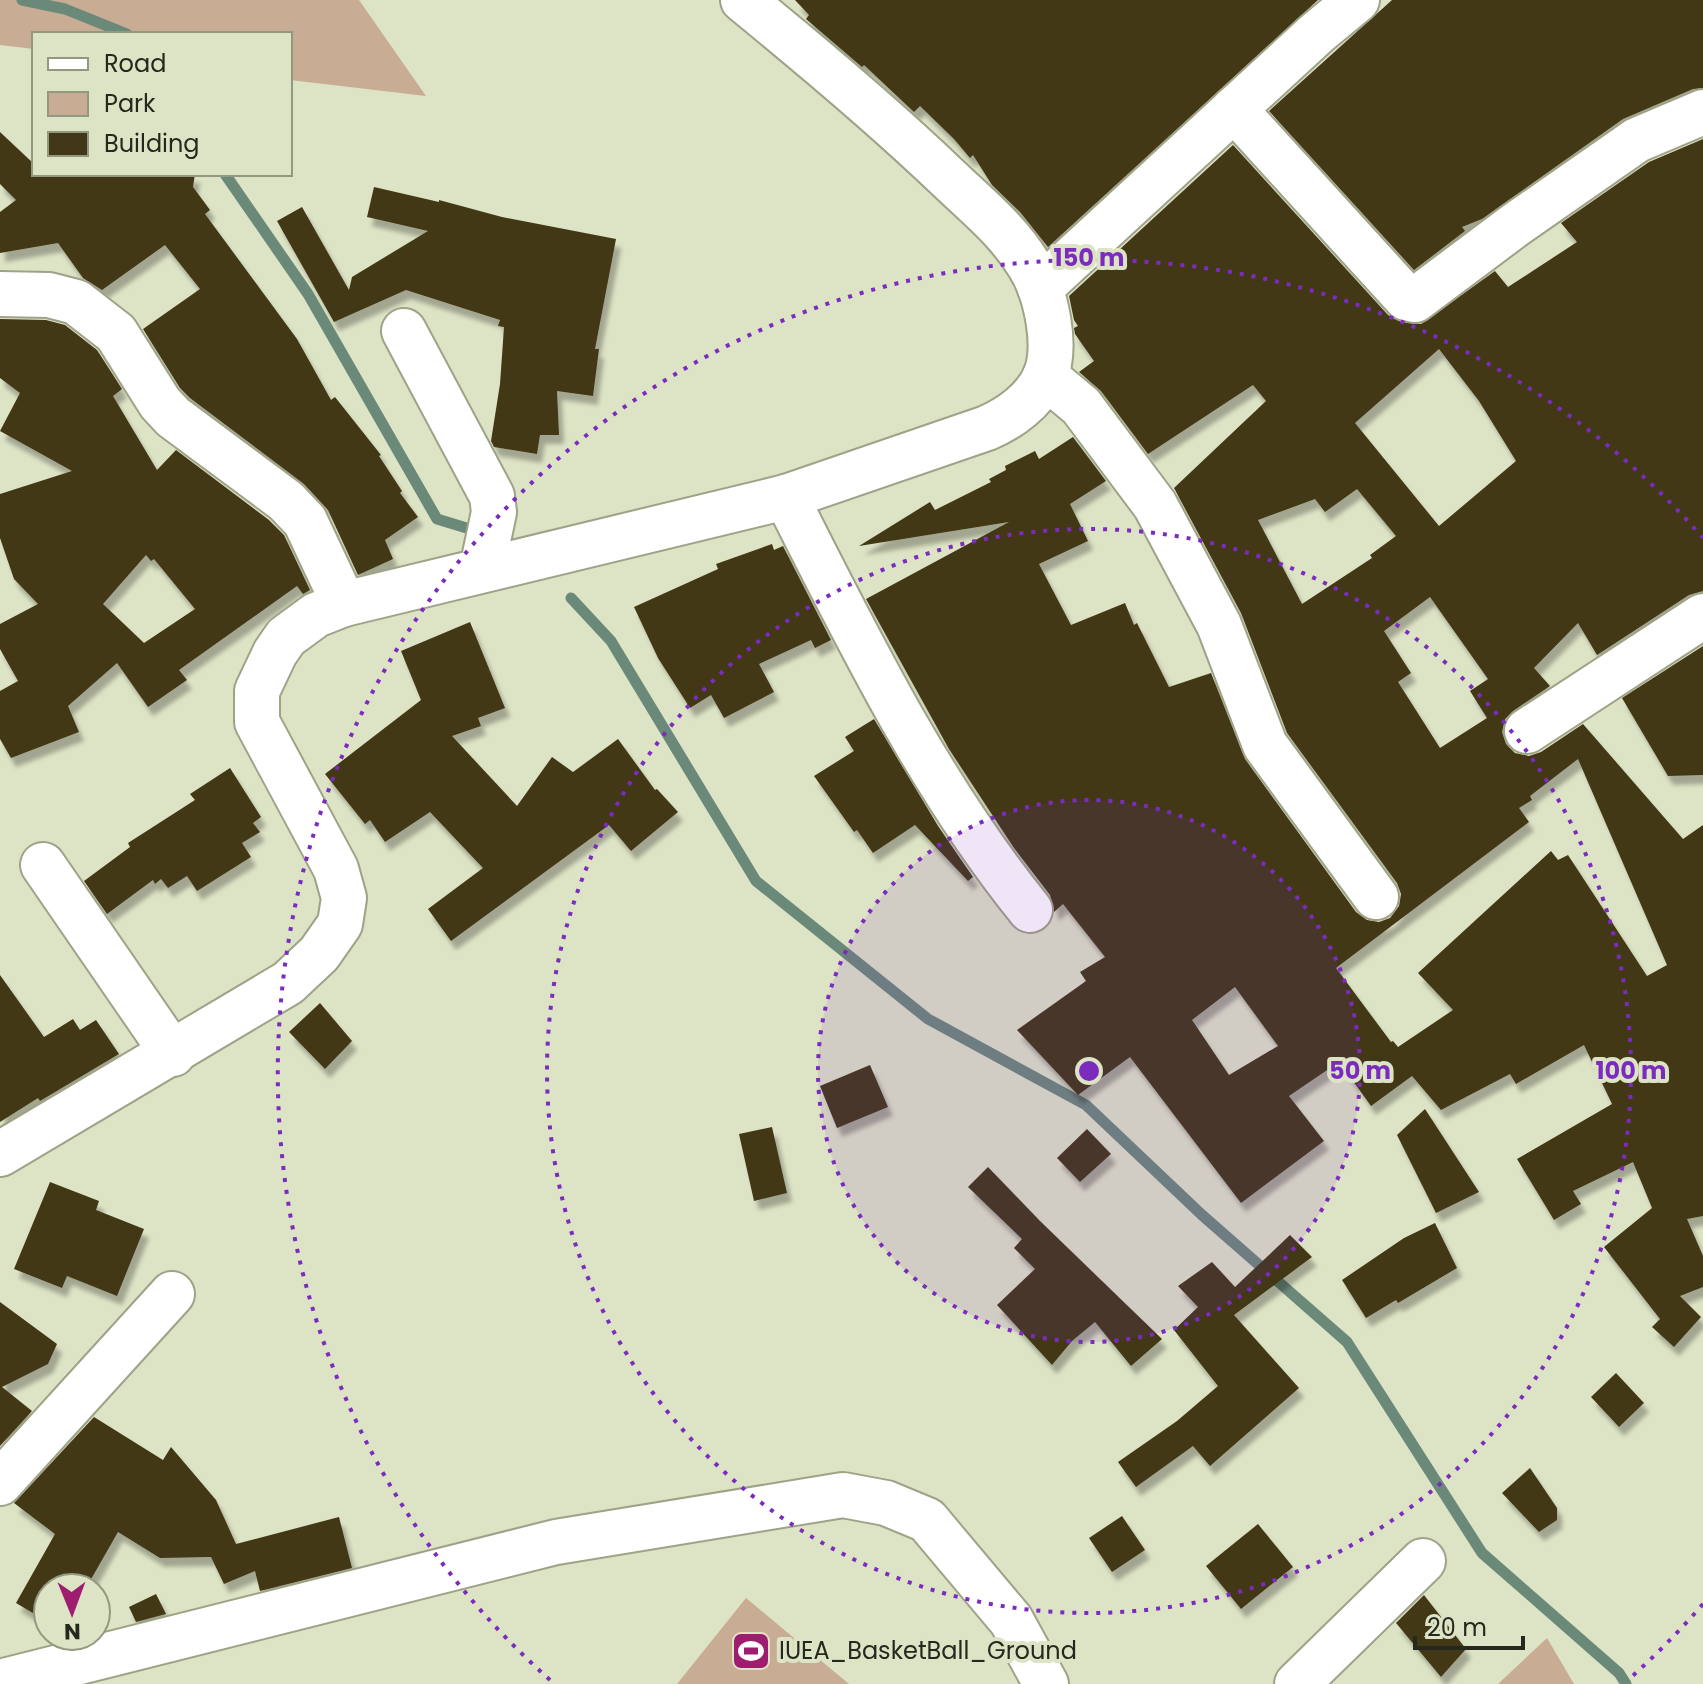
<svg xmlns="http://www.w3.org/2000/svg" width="1703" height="1684" font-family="Poppins,sans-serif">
  <defs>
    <filter id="shadow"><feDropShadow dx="5" dy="9" stdDeviation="2" flood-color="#0004"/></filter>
  </defs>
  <rect width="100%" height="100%" fill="#dde3c5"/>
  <g fill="#c8ad94">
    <polygon points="0,0 359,0 426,96 290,80 290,34 34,34 34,49 0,45"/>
    <polygon points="746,1598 849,1684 677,1684"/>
    <polygon points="1547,1638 1574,1684 1498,1684"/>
  </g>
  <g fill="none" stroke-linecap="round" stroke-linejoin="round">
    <g stroke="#6b8979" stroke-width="11">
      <polyline points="22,0 65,9 127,34"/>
      <polyline points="225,174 308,294 437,519 483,533"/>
      <polyline points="571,598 611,641 756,881 928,1019 1086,1105 1202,1215 1347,1342 1482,1553 1619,1673 1626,1684"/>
    </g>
  </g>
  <g fill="#423716" fill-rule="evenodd" filter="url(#shadow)">
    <polygon points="795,0 1318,0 1048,247 1020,212 992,185 973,155 970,158 954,139 920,106 914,112 864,65 862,67 806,19 809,15"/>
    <polygon points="1392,0 1703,0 1703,88 1693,89 1623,119 1482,219 1462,227 1465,231 1414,270 1269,111"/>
    <polygon points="0,132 34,164 34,174 195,174 193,187 210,210 205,214 297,339 331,400 335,397 381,455 379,456 402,491 400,493 418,517 385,540 393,559 358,575 328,510 304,484 190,398 180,388 143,329 200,289 165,245 102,290 83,278 58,243 0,253 0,212 16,200 0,184"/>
    <path d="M1703,139V591L1689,595L1597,655L1578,623L1534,668L1550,686L1513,711L1505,719L1502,732L1506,744L1515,753L1529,756L1541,752L1583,724L1683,839L1703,825V1216L1687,1219L1703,1256V1287L1680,1296L1701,1317L1674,1347L1652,1327L1660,1319L1604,1247L1652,1208L1633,1162L1573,1191L1581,1204L1554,1220L1517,1159L1612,1104L1584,1045L1516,1084L1510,1074L1441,1110L1412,1076L1371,1106L1343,1067L1340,1069L1336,1064L1289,1096L1324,1141L1241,1203L1130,1057L1078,1095L1017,1030L1086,981L1080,972L1105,957L1063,904L1054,912L1050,895L1014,848L949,749L866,599L1009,522L859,546L930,502L935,510L991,482L989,479L1006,470L1005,466L1035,451L1039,459L1073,437L1106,481L1070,504L1088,541L1039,564L1071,625L1125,603L1134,625L1137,623L1169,687L1211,673L1245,759L1356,912L1367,920L1379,922L1390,918L1399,906L1401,894L1397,883L1287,733L1241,613L1174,488L1266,401L1253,385L1148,454L1101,391L1079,372L1094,361L1075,334L1074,328L1078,326L1074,320L1069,296L1233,145L1388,315L1401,322L1421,324L1495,271L1508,287L1577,242L1561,223L1649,162ZM1439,349L1479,401L1516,461L1439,526L1355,423ZM1357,489L1396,536L1370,555L1372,558L1302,604L1258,520L1315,499L1325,512ZM1430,597L1488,679L1470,691L1487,718L1440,748L1398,682L1411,673L1384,631ZM1578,759L1667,965L1647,976L1568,855L1558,860L1551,851L1418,973L1453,1010L1398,1047L1393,1041L1391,1042L1336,968L1529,822L1519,808L1532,800L1530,796ZM1235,987L1278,1046L1229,1075L1192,1020Z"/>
    <polygon points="374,187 439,202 439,200 502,217 616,239 595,349 599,349 593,396 557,391 559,435 540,435 537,454 494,447 491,441 500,384 504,327 498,326 500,320 406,290 334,322 277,221 302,207 349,290 352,277 428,231 367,217"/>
    <path d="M0,319L46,320L65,325L97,350L122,389L113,396L157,470L176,450L269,520L284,535L310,590L303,594L297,586L179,670L187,680L148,707L117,663L68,706L79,732L11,758L0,739V691L18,681L0,649V624L38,604L14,579L0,538V494L72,471L0,431L20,393L0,378ZM146,555L151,561L154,559L195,609L144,643L103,604Z"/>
    <polygon points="772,544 774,550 783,546 831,640 815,648 811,640 759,664 774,692 724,718 711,695 690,708 658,658 634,607 718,569 716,564"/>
    <polygon points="470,622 505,708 478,718 481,726 452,736 517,806 552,757 573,772 618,739 655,790 657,789 678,812 631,851 609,825 451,941 428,909 483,868 430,812 385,842 370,820 365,824 325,774 421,700 401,651"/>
    <polygon points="1703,646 1703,775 1668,776 1622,698"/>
    <polygon points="874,719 938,826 973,877 968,881 915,825 873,853 857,830 854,832 814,776 854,751 845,737"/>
    <polygon points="230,768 261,817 253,823 260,832 242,843 251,857 197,891 187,876 168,888 161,879 155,884 153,880 107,914 84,881 130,847 128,843 195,800 190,794"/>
    <polygon points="0,975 44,1037 73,1019 80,1030 96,1020 119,1054 40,1101 38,1098 0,1122"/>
    <polygon points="320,1003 352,1041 325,1069 289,1032"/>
    <polygon points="870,1065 888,1107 837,1128 820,1086"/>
    <polygon points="1425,1109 1479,1192 1436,1213 1397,1135"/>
    <polygon points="772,1127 787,1193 754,1201 739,1134"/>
    <polygon points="1087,1129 1111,1154 1080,1182 1057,1158"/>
    <polygon points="988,1167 1040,1221 1162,1339 1131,1366 1095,1322 1072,1341 1052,1365 997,1305 1035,1269 1014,1248 1022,1239 968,1187"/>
    <polygon points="50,1182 99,1201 96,1210 144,1229 117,1296 67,1276 62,1288 14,1269"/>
    <polygon points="1435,1223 1457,1268 1398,1303 1396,1300 1366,1318 1342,1280 1404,1238"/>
    <polygon points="1290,1235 1312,1257 1234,1315 1299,1388 1210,1466 1193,1446 1136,1487 1118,1462 1177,1421 1218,1386 1174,1330 1198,1307 1178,1286 1212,1262 1235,1287"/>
    <polygon points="0,1302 57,1344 48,1364 2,1387 32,1411 0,1446"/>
    <polygon points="1616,1373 1644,1403 1619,1427 1591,1397"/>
    <polygon points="94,1417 163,1460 171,1447 216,1500 236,1544 339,1517 352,1568 260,1591 255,1571 224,1584 211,1557 160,1558 118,1532 86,1588 48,1588 48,1622 16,1603 55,1534 14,1503"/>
    <polygon points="1530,1468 1557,1508 1557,1520 1539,1532 1502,1493"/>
    <polygon points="1122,1516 1145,1550 1112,1572 1089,1538"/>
    <polygon points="1258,1524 1293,1567 1241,1609 1206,1566"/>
    <polygon points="156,1594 166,1614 136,1622 129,1607"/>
    <polygon points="1424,1595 1466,1649 1441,1677 1396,1623"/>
  </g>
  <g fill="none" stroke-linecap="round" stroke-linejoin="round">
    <defs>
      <g id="minor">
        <polyline points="1234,109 1406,298 1415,300 1515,225 1637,140 1703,112"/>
        <polyline points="1040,288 1317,33 1357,0"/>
        <polyline points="0,294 49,295 76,302 116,333 160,403 173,417 286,501 305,521 344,604"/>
        <polyline points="404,331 492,496 494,512 482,569"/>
        <polyline points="1045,376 1081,406 1155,505 1219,625 1265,745 1376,897"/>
        <path d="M786,497C858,639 929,785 1030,910"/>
        <polyline points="1527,731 1703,616"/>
        <polyline points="43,865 173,1054"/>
        <path d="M0,1154L288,983L319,954L340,924L344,898L336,869L257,722V691L275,653L286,637L316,615L344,604L786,497L987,428C1010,418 1034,401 1045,377C1058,346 1046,292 1029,265C1008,230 975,204 946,176C881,114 813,57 743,0"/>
        <polyline points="0,1483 172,1294"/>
        <polyline points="0,1682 556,1542 843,1495 886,1503 927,1520 1011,1620 1046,1684"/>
        <polyline points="1297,1684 1423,1561"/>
      </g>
    </defs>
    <use href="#minor" stroke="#9ea387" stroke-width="48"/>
    <use href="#minor" stroke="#fff" stroke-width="44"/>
  </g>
  <circle cx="1089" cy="1071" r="271" fill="#7b2cbf" fill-opacity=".12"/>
  <g fill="none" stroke="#7b2cbf" stroke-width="4" stroke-dasharray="4 8">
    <circle cx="1089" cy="1071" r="271"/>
    <circle cx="1089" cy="1071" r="542"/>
    <path d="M1703 1604A813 813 0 0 1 1628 1680M550 1680A813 813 0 1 1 1703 538"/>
  </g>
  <defs>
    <symbol id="stadium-square" viewBox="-11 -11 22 22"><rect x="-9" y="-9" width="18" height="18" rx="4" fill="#9e1d6f" stroke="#dde3c5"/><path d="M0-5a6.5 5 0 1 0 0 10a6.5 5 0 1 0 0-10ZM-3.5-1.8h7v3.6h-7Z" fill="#fff"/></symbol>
  </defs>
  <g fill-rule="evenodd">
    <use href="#stadium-square" x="729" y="1629" width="44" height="44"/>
  </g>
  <g text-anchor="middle" stroke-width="8" stroke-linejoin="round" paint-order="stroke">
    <g font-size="24" fill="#25281c" stroke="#dde3c5" text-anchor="start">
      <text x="779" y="1659">IUEA_BasketBall_Ground</text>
    </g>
  </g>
  <circle cx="1089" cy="1071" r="12" fill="#7b2cbf" stroke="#dde3c5" stroke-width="4"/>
  <g font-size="24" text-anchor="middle" font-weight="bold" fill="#7b2cbf" stroke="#dde3c5" stroke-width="8" stroke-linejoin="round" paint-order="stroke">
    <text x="1089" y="266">150 m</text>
    <text x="1360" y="1079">50 m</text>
    <text x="1631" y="1079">100 m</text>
  </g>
  <rect x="32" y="32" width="260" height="144" fill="#dde3c5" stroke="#939881" stroke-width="2"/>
  <rect x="48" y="58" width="40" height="12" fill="#ffffff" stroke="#939881" stroke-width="2"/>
  <text x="104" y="72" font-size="24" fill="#25281c">Road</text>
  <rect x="48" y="92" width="40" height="24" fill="#c8ad94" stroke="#939881" stroke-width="2"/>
  <text x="104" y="112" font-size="24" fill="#25281c">Park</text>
  <rect x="48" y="132" width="40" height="24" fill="#423716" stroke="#939881" stroke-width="2"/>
  <text x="104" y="152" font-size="24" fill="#25281c">Building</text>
  <g transform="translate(72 1612) rotate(179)"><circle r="38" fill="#dde3c5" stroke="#939881" stroke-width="2"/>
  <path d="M0-6L14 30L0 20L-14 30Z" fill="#9e1d6f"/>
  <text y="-12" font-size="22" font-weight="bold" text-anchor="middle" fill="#25281c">N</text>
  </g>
  <path d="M1415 1636v12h108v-12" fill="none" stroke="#25281c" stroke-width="4"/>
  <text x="1427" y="1636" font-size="24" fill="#25281c" stroke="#dde3c5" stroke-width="6" paint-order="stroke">20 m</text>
</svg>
